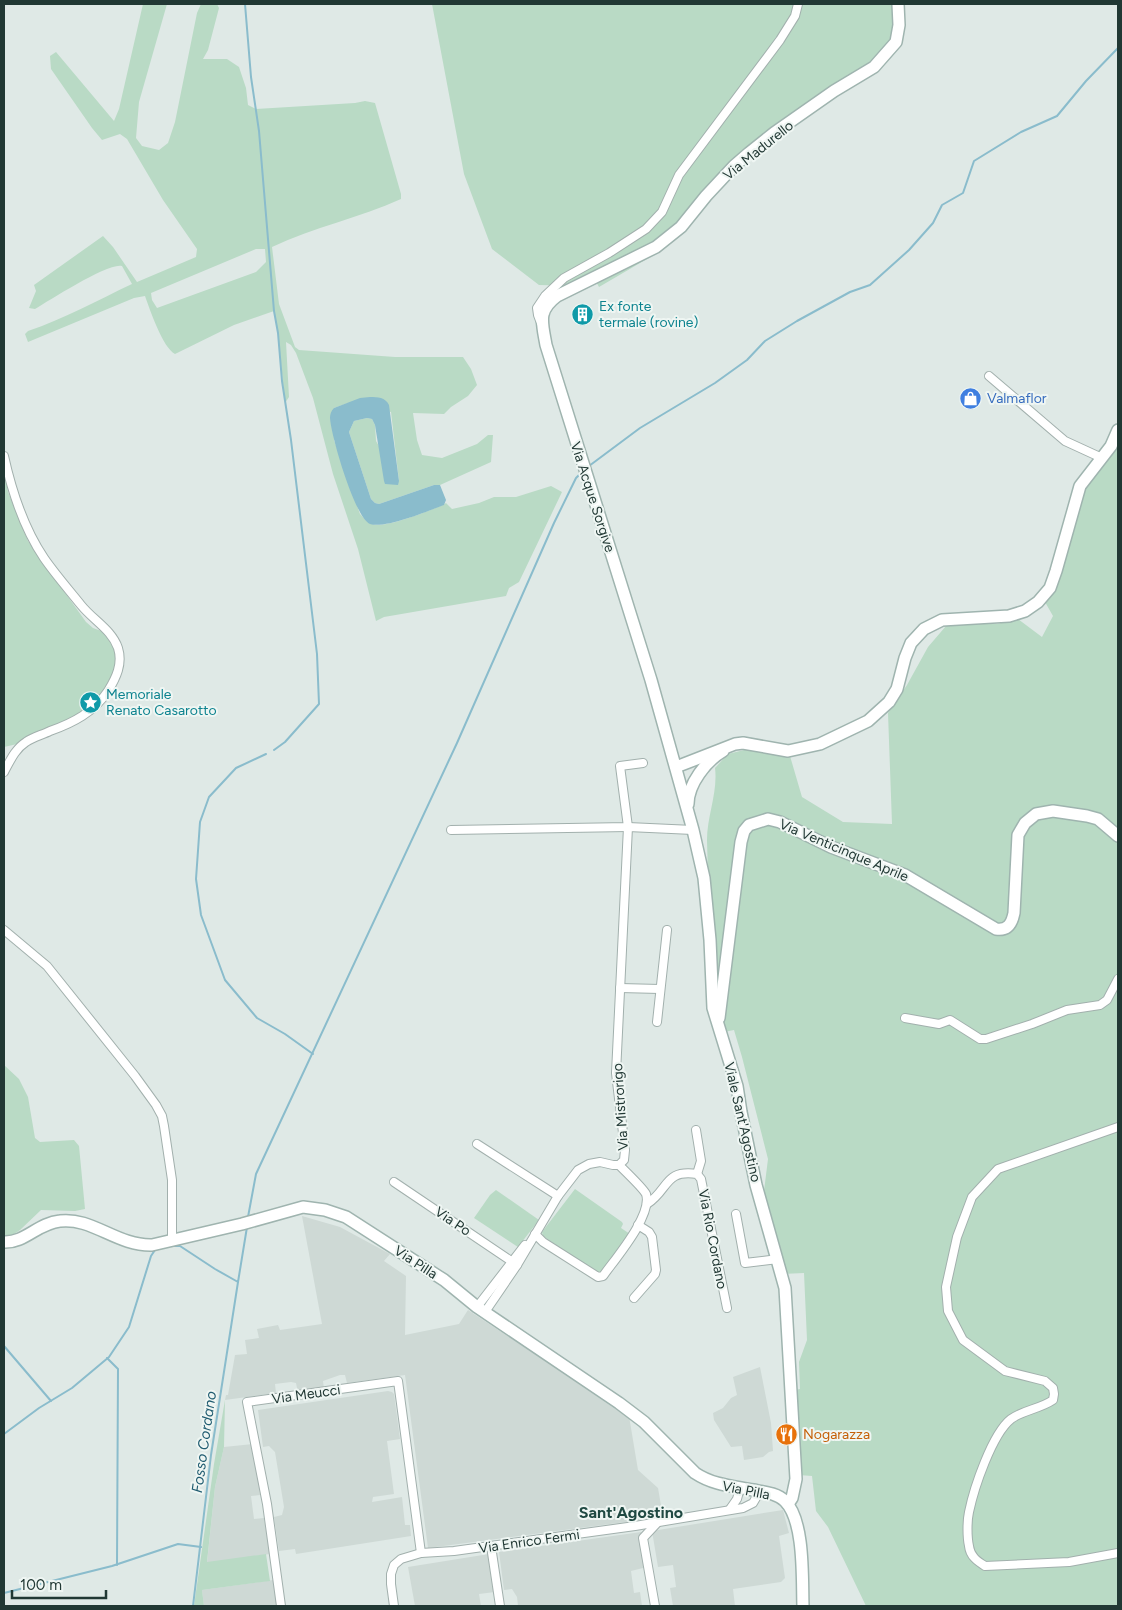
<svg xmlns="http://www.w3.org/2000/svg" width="1122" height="1610" font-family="Figtree,sans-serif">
  <rect width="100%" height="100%" fill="#dfe9e6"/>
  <g fill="#ced9d5">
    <polygon points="302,1216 340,1227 390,1254 384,1261 406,1276 405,1335 459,1324 468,1310 629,1416 638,1470 658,1488 663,1517 428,1548 405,1375 347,1383 345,1375 340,1375 323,1381 324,1389 298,1393 296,1383 291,1382 275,1384 276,1393 225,1400 226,1395 228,1395 235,1355 247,1354 245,1340 259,1338 257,1329 278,1325 280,1330 322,1324"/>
    <polygon points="760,1367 771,1423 773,1451 769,1452 763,1457 744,1460 742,1446 731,1447 714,1420 713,1413 723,1408 731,1398 737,1395 733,1377"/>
    <polygon points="388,1391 392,1392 394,1394 400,1439 387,1441 394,1494 373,1497 372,1502 402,1497 405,1525 410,1525 411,1536 296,1554 295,1549 279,1551 274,1517 282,1515 284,1507 275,1452 269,1446 263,1447 258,1410"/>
    <polygon points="253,1444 260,1495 251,1496 254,1519 264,1518 270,1554 207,1563 215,1487 224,1447"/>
    <polygon points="783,1510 789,1533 779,1536 785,1578 781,1582 733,1589 735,1606 673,1606 670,1588 676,1587 673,1565 658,1567 652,1531"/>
    <polygon points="641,1532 647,1567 631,1571 634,1593 640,1592 642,1606 518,1606 517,1597 512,1589 504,1590 499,1552"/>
    <polygon points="489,1554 495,1592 479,1594 481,1606 415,1606 408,1567"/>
    <polygon points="273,1580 277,1606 204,1606 202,1590"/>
  </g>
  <g fill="#b9dac5" fill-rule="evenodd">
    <path d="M143,4H167L139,102L136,138L142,146L159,150L168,143L175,122L197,13L201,4H217L219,8L208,50L203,59H227L239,67L246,88L248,105L256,109L355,103L365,101L375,103L401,194V199C359,218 314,227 272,247L279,304L295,347L299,350L395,357H463L471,369L477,385L468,396L451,407L444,414L413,413L417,440L422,455L442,458L477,444L488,435H493L491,462L440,485H434L379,504L375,503L371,499L349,432L354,421L367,418L372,419L375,425L376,441L399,481L391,412L348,403L334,408V440L360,514C365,519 368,524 376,525C391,526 428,511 443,505L446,503L452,509L479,503L494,497H516L551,486L562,492L519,582L509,588L506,596L384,617L376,621L358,549L333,474L313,398L296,353L291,345L286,342L289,397L285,403L278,333L274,311L234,325L175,354C163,348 150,310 145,296L134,298L28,342L25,334L28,331C64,319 98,300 132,284L122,266C109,262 50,300 35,309L29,308L36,291L34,285L103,236L113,247L137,282L196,257L197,249L163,200L127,139L120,134L102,140L92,128L51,69L50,56L56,52L114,121L119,109ZM256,249H265L266,262L256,272L157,308L152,300L151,293Z"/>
    <polygon points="432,4 894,4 895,25 892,42 872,66 743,163 680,219 652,256 599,287 594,278 576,286 539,285 492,249 464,174"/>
    <path d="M1118,437V1606H866L828,1527L816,1511L812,1476L799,1475L791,1391L800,1389L799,1362L807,1340L804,1273L782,1274L763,1199L768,1159L742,1057L734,1030L724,1032L721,1024C715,963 708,902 707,840C707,816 718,792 715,768L728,754L748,749L790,756L802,797L843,822L892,824L888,713L907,685L928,647L946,626L967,621L997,624L1018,619L1042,637L1053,616L1045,602L1083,487Z"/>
    <polygon points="4,470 8,492 28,541 86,622 93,628 104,632 118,647 119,671 87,715 26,742 4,747"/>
    <polygon points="4,1065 19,1079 28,1097 35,1138 40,1142 74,1140 79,1146 85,1209 75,1211 41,1210 20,1230 4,1241"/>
    <polygon points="575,1189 622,1222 623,1224 621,1228 630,1234 624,1242 623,1241 602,1273 598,1274 543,1236 542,1232"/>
    <polygon points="496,1190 539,1220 518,1247 474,1218 490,1195"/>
    <polygon points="225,1400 224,1447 215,1487 207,1562 266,1554 270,1581 202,1590 204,1606 194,1606 214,1464"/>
  </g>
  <path fill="#8abccc" d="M370,397C378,397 385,397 389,405L399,481L398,485L385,484L384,481L375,425L372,419L367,418L354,421L349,432L371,499L375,503L379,504L434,485H440L446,500L444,505C428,511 385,529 370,524C355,518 331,436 330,418C330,414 331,411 334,408L360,398Z"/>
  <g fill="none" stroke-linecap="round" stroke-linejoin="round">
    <g stroke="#8abccc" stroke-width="2">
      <polyline points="245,4 251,77 259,131 274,311 278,333 282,381 291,440 317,654 319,704 285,742 274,750"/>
      <polyline points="589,466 640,428 715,383 747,360 765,341 797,321 850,292 870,285 909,250 933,223 942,205 963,193 974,161 1021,132 1057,116 1086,81 1118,48"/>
      <polyline points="266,754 236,768 209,797 200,822 196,879 201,915 225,980 257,1018 285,1034 313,1054"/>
      <polyline points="248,1217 256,1174 457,743 554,523 576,478 581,473"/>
      <polyline points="171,1246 180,1246 215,1269 238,1282 247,1227"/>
      <polyline points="4,1346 51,1401"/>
      <polyline points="107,1358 118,1369 117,1565"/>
      <polyline points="4,1434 39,1408 72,1388 109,1357 129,1327 151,1256 155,1250 157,1249"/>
      <polyline points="4,1593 112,1566 178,1544 201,1547"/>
      <polyline points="193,1606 211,1455 238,1282"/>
    </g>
    <defs>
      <g id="street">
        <polyline points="541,323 538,315 537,308 545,296 564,278 609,253 646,229 662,212 679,175 780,40 795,16 798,4"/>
        <polyline points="989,376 1065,441 1102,458"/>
        <path d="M4,456C12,492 23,527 44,558C55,574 69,590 81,605C93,620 112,630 118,648C123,664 116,678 108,691C94,712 73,723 50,731C42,735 33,737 26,742C15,749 10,761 4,772"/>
        <polyline points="451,830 628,827 620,766 643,763"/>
        <polyline points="4,930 47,966 135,1076 156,1105 162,1116 164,1126 172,1180 172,1240"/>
        <polyline points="620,988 660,989"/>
        <polyline points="905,1018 939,1024 950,1020 980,1039 986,1039 1032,1024 1067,1010 1100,1005 1107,1000 1118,979"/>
        <polyline points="657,1022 667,930"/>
        <path d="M1118,1127L998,1169L972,1197L957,1237L946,1287L948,1311L963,1340L1005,1371L1045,1381L1053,1388L1054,1394L1053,1400C1040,1409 1023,1410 1011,1419C992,1434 974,1488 969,1512C967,1521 967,1537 969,1546C970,1556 977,1561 985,1566L1069,1562L1118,1553"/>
        <polyline points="696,1130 701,1161 697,1174"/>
        <polyline points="477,1144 558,1196"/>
        <polyline points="619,1165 624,1160 625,1150 616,1073 628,827 693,830"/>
        <polyline points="394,1182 517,1265"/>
        <path d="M647,1204C669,1190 664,1169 697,1174L701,1179L727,1308"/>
        <polyline points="736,1214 745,1263 778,1259"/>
        <path d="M535,1234L543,1242L598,1277L603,1276C615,1259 653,1215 646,1194C643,1188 625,1171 619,1165"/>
        <polyline points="634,1298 655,1274 656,1270 652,1237 649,1232 638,1225"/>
        <polyline points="477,1307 525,1245"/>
        <polyline points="485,1312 517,1265 558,1196 578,1170 589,1164 600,1162 613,1165 619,1165"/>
        <polyline points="730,1509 737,1499 740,1488"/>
        <polyline points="491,1546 500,1606"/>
        <polyline points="281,1606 267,1504 247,1402 398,1381 421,1553"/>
        <polyline points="394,1606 391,1584 391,1574 394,1565 401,1559 421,1553 454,1551 635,1526 743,1508 753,1503 760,1491"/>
        <polyline points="655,1606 643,1538 657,1523"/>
      </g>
      <g id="secondary">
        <polyline points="676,767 735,744 743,743 788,751 820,744 868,721 889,702 897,689 905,658 911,643 924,629 942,620 1009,616 1025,611 1038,602 1050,588 1056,571 1080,486 1111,446 1118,430"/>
        <path d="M688,804C688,784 706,761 723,751"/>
        <path d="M719,1018L741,842L744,831L749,825L768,819L780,822L831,847L905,875L996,929C1008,931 1012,923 1014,913L1018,835L1025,823L1036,814L1053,811L1087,816L1098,819L1118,836"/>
        <path d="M4,1242C25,1243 38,1223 60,1221C92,1217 117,1246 152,1245L242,1224L303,1207L325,1210L346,1217L444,1280L477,1307L619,1403L644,1422L695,1473C713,1485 732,1486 753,1490C764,1492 777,1493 785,1501C805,1521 802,1580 803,1606"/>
        <path d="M788,1504L792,1498L796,1479L785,1288L756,1185L741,1112L737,1086L713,1008L710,940L704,878L693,830L651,680L546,345C542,322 537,311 557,296L656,247L681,227L706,196L734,166L749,153L774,133L834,91L874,67L896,42L899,25L898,4"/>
      </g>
    </defs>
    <use href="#street" stroke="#a2b0ad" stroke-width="10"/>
    <use href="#secondary" stroke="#9fb4af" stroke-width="14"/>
    <use href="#street" stroke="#fff" stroke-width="8"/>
    <use href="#secondary" stroke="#fff" stroke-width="11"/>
  </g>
  <defs>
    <symbol id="building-disc" viewBox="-11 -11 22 22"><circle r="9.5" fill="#0f9aa8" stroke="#eff6f3"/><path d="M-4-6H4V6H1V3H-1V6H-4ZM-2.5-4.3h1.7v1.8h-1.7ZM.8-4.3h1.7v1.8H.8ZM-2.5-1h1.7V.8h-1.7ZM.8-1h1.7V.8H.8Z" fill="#fff"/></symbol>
    <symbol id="shop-disc" viewBox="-11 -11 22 22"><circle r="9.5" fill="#3f7fe0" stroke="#eff6f3"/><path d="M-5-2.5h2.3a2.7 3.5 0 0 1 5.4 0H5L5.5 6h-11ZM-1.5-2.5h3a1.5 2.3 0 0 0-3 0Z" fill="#fff"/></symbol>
    <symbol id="sight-disc" viewBox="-11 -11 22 22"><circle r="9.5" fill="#0f9aa8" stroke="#eff6f3"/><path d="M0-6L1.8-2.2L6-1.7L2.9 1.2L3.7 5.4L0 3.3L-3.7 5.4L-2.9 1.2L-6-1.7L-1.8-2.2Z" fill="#fff"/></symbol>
    <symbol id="restaurant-disc" viewBox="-11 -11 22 22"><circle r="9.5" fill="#e8710a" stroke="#eff6f3"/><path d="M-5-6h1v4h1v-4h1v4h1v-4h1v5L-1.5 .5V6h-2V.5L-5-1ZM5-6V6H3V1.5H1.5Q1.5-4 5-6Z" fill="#fff"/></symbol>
  </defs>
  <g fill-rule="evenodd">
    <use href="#building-disc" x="570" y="302" width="25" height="25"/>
    <use href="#shop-disc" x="958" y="386" width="25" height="25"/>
    <use href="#sight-disc" x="78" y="690" width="25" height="25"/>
    <use href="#restaurant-disc" x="774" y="1422" width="25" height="25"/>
  </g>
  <g text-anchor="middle" stroke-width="4" stroke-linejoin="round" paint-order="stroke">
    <g font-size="14" fill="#213834" stroke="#eff6f3">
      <text transform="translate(758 150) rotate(-39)" y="5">Via Madurello</text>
      <text transform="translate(593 497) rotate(72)" y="5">Via Acque Sorgive</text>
      <text transform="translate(844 850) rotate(23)" y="5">Via Venticinque Aprile</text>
      <text transform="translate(620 1107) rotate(-94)" y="5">Via Mistrorigo</text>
      <text transform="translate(743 1122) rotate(77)" y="5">Viale Sant'Agostino</text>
      <text transform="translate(453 1221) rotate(34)" y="5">Via Po</text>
      <text transform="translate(713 1239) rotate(79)" y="5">Via Rio Cordano</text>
      <text transform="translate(416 1262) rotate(33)" y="5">Via Pilla</text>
      <text transform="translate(306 1394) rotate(-8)" y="5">Via Meucci</text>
      <text transform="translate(746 1490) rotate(11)" y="5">Via Pilla</text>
      <text transform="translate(529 1541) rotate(-8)" y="5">Via Enrico Fermi</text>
    </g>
    <g font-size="14" fill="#0d838f" stroke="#eff6f3" text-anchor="start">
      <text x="599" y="311">Ex fonte<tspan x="599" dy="16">termale (rovine)</tspan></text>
      <text x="106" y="699">Memoriale<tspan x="106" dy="16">Renato Casarotto</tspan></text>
    </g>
    <g font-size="14" fill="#366cbe" stroke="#eff6f3" text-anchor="start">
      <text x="987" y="403">Valmaflor</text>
    </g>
    <g font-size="14" fill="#c56008" stroke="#eff6f3" text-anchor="start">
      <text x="803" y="1439">Nogarazza</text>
    </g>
    <g font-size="15" font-style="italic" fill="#205c70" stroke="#eff6f3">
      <text transform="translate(204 1442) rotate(-82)" y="5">Fosso Cordano</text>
    </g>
    <g font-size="16" font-weight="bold" fill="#1f4942" stroke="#eff6f3">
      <text x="631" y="1518">Sant'Agostino</text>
    </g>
  </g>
  <rect width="1122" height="1610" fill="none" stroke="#213834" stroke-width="10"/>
  <path d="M12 1590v8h94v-8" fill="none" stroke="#213834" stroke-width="2.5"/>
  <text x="20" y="1590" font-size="15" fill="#213834" stroke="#eff6f3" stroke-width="4" paint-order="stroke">100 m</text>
</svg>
